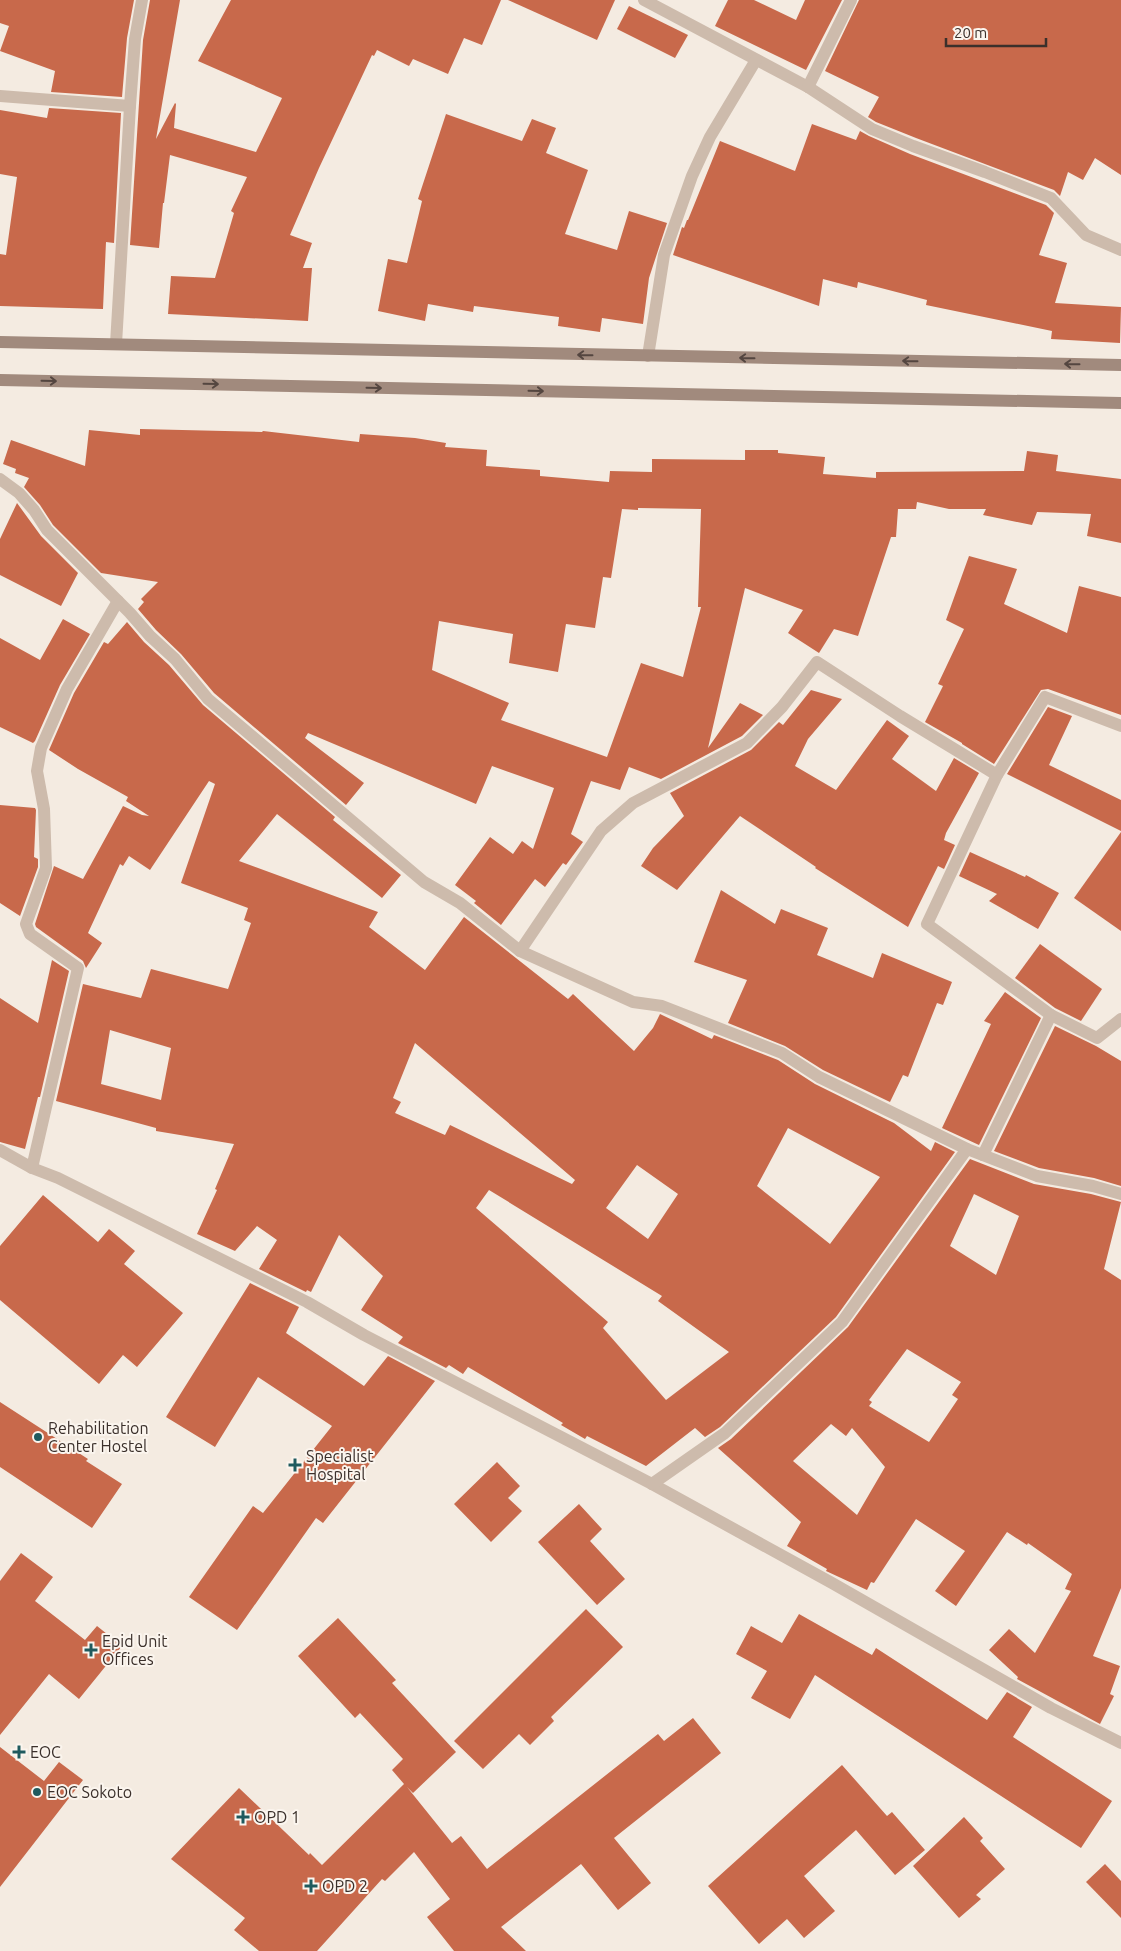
<svg xmlns="http://www.w3.org/2000/svg" width="1121" height="1951" font-family="Ubuntu,sans-serif">
  <rect width="100%" height="100%" fill="#f4ebe1"/>
  <g fill="#c8694b" fill-rule="evenodd">
    <polygon points="0,0 134,0 127,38 122,97 51,92 55,71 0,51 9,26 0,23"/>
    <polygon points="150,0 180,0 156,139 175,103 176,104 174,128 256,152 282,98 198,61 231,0 501,0 482,45 464,38 448,74 413,59 409,66 377,50 374,56 372,55 319,168 290,235 312,243 303,268 312,268 308,321 168,314 171,276 215,278 234,213 231,211 247,177 170,155 164,203 163,203 159,248 130,245 143,40"/>
    <polygon points="508,0 615,0 597,40"/>
    <polygon points="728,0 754,0 796,20 805,0 842,0 806,70 715,26"/>
    <polygon points="859,0 1121,0 1121,175 1095,158 1083,180 1068,172 1060,196 1054,190 916,138 876,122 868,117 879,97 825,71"/>
    <polygon points="629,6 688,35 675,58 617,29"/>
    <polygon points="49,108 121,113 114,243 106,242 103,309 0,306 0,254 6,255 17,177 0,174 0,110 47,118"/>
    <polygon points="446,114 522,141 532,119 556,128 546,153 588,170 565,234 617,250 629,211 667,223 649,278 643,324 602,318 600,332 558,326 559,317 474,306 473,312 428,304 425,321 378,311 388,259 407,263 422,201 418,199"/>
    <polygon points="812,124 856,140 860,131 869,136 910,154 1046,205 1054,213 1039,255 1067,263 1055,303 1121,307 1120,343 1051,339 1052,331 926,305 927,300 858,282 857,288 823,279 819,306 673,255 682,227 684,228 687,220 688,220 720,141 795,171"/>
    <path d="M140,429L262,432L263,431L359,442L360,434L415,438L446,443L445,447L487,450L486,466L540,470V476L609,482L610,471L652,472V459L745,460V450H778V453L825,457L823,474L876,478V472L1024,471L1027,451L1058,455L1056,471L1121,479V543L1087,536L1091,514L1037,512L1032,525L983,515L986,509H949L917,502L916,509H898L896,537H891L858,636L834,629L819,653L788,633L803,610L745,588L708,748L740,703L763,715L742,736L661,779L629,767L620,790L591,781L571,834L583,842L566,865L563,863L545,887L535,879L501,925L474,903L476,901L455,885L490,837L513,854L522,841L533,849L554,788L492,766L476,804L308,733L305,738L364,783L346,805L214,693L181,654L156,630L138,609L144,602L141,599L158,582L101,573L53,525L40,505L24,487L29,478L15,473L16,469L3,464L11,440L85,466L89,430L140,435ZM638,508L701,509L698,607H701L683,677L641,663L607,757L501,720L509,703L432,670L439,621L513,634L509,663L558,672L566,624L595,628L603,577L611,578L622,509L638,510Z"/>
    <polygon points="17,503 41,536 78,573 61,606 0,575 0,539"/>
    <polygon points="969,556 1017,569 1004,604 1067,633 1079,586 1121,597 1121,715 1048,689 1041,690 994,764 962,744 962,743 925,722 943,686 938,684 964,629 946,620"/>
    <polygon points="63,619 90,634 60,685 35,741 33,743 0,727 0,638 40,660"/>
    <path d="M127,622L144,642L169,665L203,705L335,817L333,820L401,875L382,898L277,814L239,861L378,912L369,927L425,970L464,917L568,999L573,994L634,1051L653,1028L660,1014L712,1039L714,1035L778,1060L815,1084L894,1123L931,1151L935,1142L955,1152L836,1317L720,1427L705,1437L695,1428L646,1466L587,1436L585,1439L561,1425L563,1423L468,1367L463,1374L449,1365L446,1368L398,1343L403,1337L361,1310L383,1276L339,1235L311,1292L307,1290L306,1292L259,1269L277,1240L257,1226L235,1251L197,1234L217,1190L215,1189L234,1144L156,1131V1128L56,1101L83,984L141,998L151,969L228,989L251,923L244,920L248,908L181,883L215,784L209,781L150,870L129,856L123,866L120,864L88,933L102,943L86,968L83,961L36,927L35,924L54,866L83,879L123,806L142,815L149,816L126,801L128,797L78,769L49,750L74,693L104,642L108,644ZM110,1030L171,1048L161,1100L101,1084ZM415,1043L575,1180L572,1184L450,1125L445,1135L395,1113L401,1102L393,1098ZM788,1128L880,1177L830,1244L757,1186ZM637,1165L678,1194L648,1239L606,1208ZM489,1190L662,1296L658,1301L729,1352L666,1400L603,1328L608,1322L476,1208Z"/>
    <polygon points="811,690 842,699 808,739 795,766 836,790 887,720 909,736 892,759 936,791 954,758 979,773 946,833 944,840 955,845 944,869 938,866 908,927 815,868 816,867 740,816 677,890 641,866 653,848 684,816 670,793 751,750 779,722 783,725"/>
    <polygon points="1048,707 1072,716 1049,765 1121,800 1121,831 1007,774"/>
    <polygon points="0,805 35,808 36,810 34,857 38,859 38,867 20,916 0,903"/>
    <polygon points="1121,832 1121,931 1074,898"/>
    <polygon points="970,852 1025,877 1026,875 1059,893 1038,929 989,901 997,894 959,876"/>
    <polygon points="721,890 775,924 781,909 828,928 817,955 873,978 882,953 952,982 943,1005 937,1003 908,1077 903,1075 890,1102 823,1070 785,1046 728,1023 747,980 694,962"/>
    <polygon points="1040,944 1102,989 1081,1021 1055,1008 1015,978"/>
    <polygon points="52,960 69,971 40,1097 38,1097 25,1149 0,1142 0,998 38,1023"/>
    <polygon points="1005,992 1041,1018 979,1145 942,1128 991,1024 984,1021"/>
    <polygon points="1055,1026 1096,1046 1121,1061 1121,1186 1094,1178 1039,1168 994,1151"/>
    <path d="M970,1159L1034,1184L1091,1194L1121,1202L1104,1269L1121,1280V1588L1093,1656L1120,1666L1110,1694L1114,1696L1100,1724L1017,1679L1018,1677L989,1650L1009,1629L1035,1653L1071,1591L1065,1589L1072,1574L1028,1543L1027,1545L1007,1532L956,1606L935,1591L965,1551L916,1519L874,1583L871,1582L867,1590L826,1571L827,1569L787,1546L801,1522L718,1448L731,1439L848,1327ZM974,1194L1019,1216L996,1275L950,1246ZM907,1349L961,1382L952,1395L958,1399L929,1442L869,1406L872,1402L869,1400ZM831,1424L846,1436L852,1428L885,1467L857,1515L793,1461Z"/>
    <polygon points="43,1195 98,1242 109,1229 135,1251 124,1264 183,1313 137,1367 123,1355 99,1384 0,1300 0,1246"/>
    <polygon points="250,1283 299,1307 286,1333 364,1386 388,1356 435,1381 323,1523 316,1518 237,1630 189,1597 253,1506 263,1513 332,1426 258,1377 215,1447 166,1417"/>
    <polygon points="0,1402 88,1459 86,1461 122,1484 92,1528 0,1467"/>
    <polygon points="497,1462 520,1486 508,1498 522,1511 491,1542 454,1504"/>
    <polygon points="579,1504 602,1529 590,1541 625,1579 597,1605 538,1542"/>
    <polygon points="21,1553 53,1577 35,1601 85,1640 97,1626 122,1646 79,1699 49,1674 0,1735 0,1581"/>
    <polygon points="586,1609 623,1647 551,1717 554,1721 530,1745 519,1734 483,1769 454,1741"/>
    <polygon points="799,1614 872,1655 876,1648 987,1720 1007,1692 1032,1707 1013,1737 1112,1801 1081,1848 815,1675 790,1719 751,1698 767,1671 736,1654 751,1626 782,1643"/>
    <polygon points="338,1618 396,1680 392,1683 456,1752 413,1793 407,1787 452,1843 461,1836 487,1869 658,1734 664,1741 693,1718 721,1753 614,1838 651,1883 618,1910 581,1864 501,1927 526,1951 454,1951 427,1917 450,1899 414,1852 385,1881 382,1879 317,1951 259,1951 234,1930 245,1918 171,1859 239,1788 309,1855 310,1853 322,1865 404,1784 392,1770 403,1759 360,1713 355,1718 298,1656"/>
    <polygon points="0,1747 44,1781 59,1762 83,1780 0,1887"/>
    <polygon points="842,1765 887,1816 892,1812 925,1850 895,1875 856,1830 804,1876 835,1911 804,1938 787,1919 759,1944 708,1886"/>
    <polygon points="964,1817 983,1838 980,1841 1005,1869 976,1895 981,1899 959,1918 913,1866"/>
    <polygon points="1105,1864 1121,1881 1121,1918 1086,1882"/>
  </g>
  <g fill="none" stroke-linecap="round" stroke-linejoin="round">
    <g stroke="#cdbbac" stroke-width="12">
      <polyline points="644,0 808,87 872,129 913,146 985,172 1051,198 1086,235 1121,250"/>
      <polyline points="808,87 851,0"/>
      <polyline points="0,96 130,106"/>
      <polyline points="116,344 130,106 135,39 142,0"/>
      <polyline points="648,356 664,255 692,176 710,137 756,60"/>
      <polyline points="0,479 19,493 34,510 47,530 130,613 150,636 175,659 208,699 424,882 460,903 520,951 633,1002 662,1006 782,1053 819,1077 967,1149 1037,1176 1093,1186 1121,1194"/>
      <polyline points="1121,726 1045,697 997,775 927,924 1051,1015 1097,1038 1121,1019"/>
      <polyline points="520,951 601,831 633,803 747,743 782,707 817,662 900,716 997,775"/>
      <polyline points="0,1150 32,1168 58,1178 307,1302 364,1335 652,1484 832,1583 1051,1708 1121,1743"/>
      <polyline points="983,1155 1051,1015"/>
      <polyline points="32,1168 78,968 30,934 26,924 46,868 44,809 37,771 41,748 67,689 118,601"/>
      <polyline points="652,1484 725,1433 842,1322 967,1149"/>
    </g>
    <g stroke="#a18a7d" stroke-width="12">
      <polyline points="0,342 1121,365"/>
      <polyline points="0,380 1121,403"/>
    </g>
  </g>
  <defs><path id="oneway-shaft" d="M-6 0H5M1.5-3L5.5 0L1.5 3" fill="none" stroke-width="1.6" stroke-linecap="round" stroke-linejoin="round" transform="scale(1.25)"/></defs>
  <g stroke="#544640">
    <use href="#oneway-shaft" transform="translate(585 355) rotate(-179)"/>
    <use href="#oneway-shaft" transform="translate(747 358) rotate(-179)"/>
    <use href="#oneway-shaft" transform="translate(910 361) rotate(-179)"/>
    <use href="#oneway-shaft" transform="translate(1072 364) rotate(-179)"/>
    <use href="#oneway-shaft" transform="translate(49 381) rotate(1)"/>
    <use href="#oneway-shaft" transform="translate(211 384) rotate(1)"/>
    <use href="#oneway-shaft" transform="translate(374 388) rotate(1)"/>
    <use href="#oneway-shaft" transform="translate(536 391) rotate(1)"/>
  </g>
  <g fill="#1f5a5e" stroke="#fbf5ee" stroke-width="2">
    <circle cx="38" cy="1437" r="5"/>
    <path d="M292.5 1457.5h5v5h5v5h-5v5h-5v-5h-5v-5h5z"/>
    <path d="M88.5 1642.5h5v5h5v5h-5v5h-5v-5h-5v-5h5z"/>
    <path d="M16.5 1744.5h5v5h5v5h-5v5h-5v-5h-5v-5h5z"/>
    <circle cx="37" cy="1792" r="5"/>
    <path d="M240.5 1809.5h5v5h5v5h-5v5h-5v-5h-5v-5h5z"/>
    <path d="M308.5 1878.5h5v5h5v5h-5v5h-5v-5h-5v-5h5z"/>
  </g>
  <g text-anchor="middle" stroke-width="4" stroke-linejoin="round" paint-order="stroke">
    <g font-size="16" fill="#3b302b" stroke="#fbf5ee" text-anchor="start">
      <text x="48" y="1434">Rehabilitation<tspan x="48" dy="18">Center Hostel</tspan></text>
      <text x="306" y="1462">Specialist<tspan x="306" dy="18">Hospital</tspan></text>
      <text x="102" y="1647">Epid Unit<tspan x="102" dy="18">Offices</tspan></text>
      <text x="30" y="1758">EOC</text>
      <text x="47" y="1798">EOC Sokoto</text>
      <text x="254" y="1823">OPD 1</text>
      <text x="322" y="1892">OPD 2</text>
    </g>
  </g>
  <path d="M946 38v8h100v-8" fill="none" stroke="#3b302b" stroke-width="2.5"/>
  <text x="954" y="38" font-size="15" fill="#3b302b" stroke="#fbf5ee" stroke-width="4" paint-order="stroke">20 m</text>
</svg>
